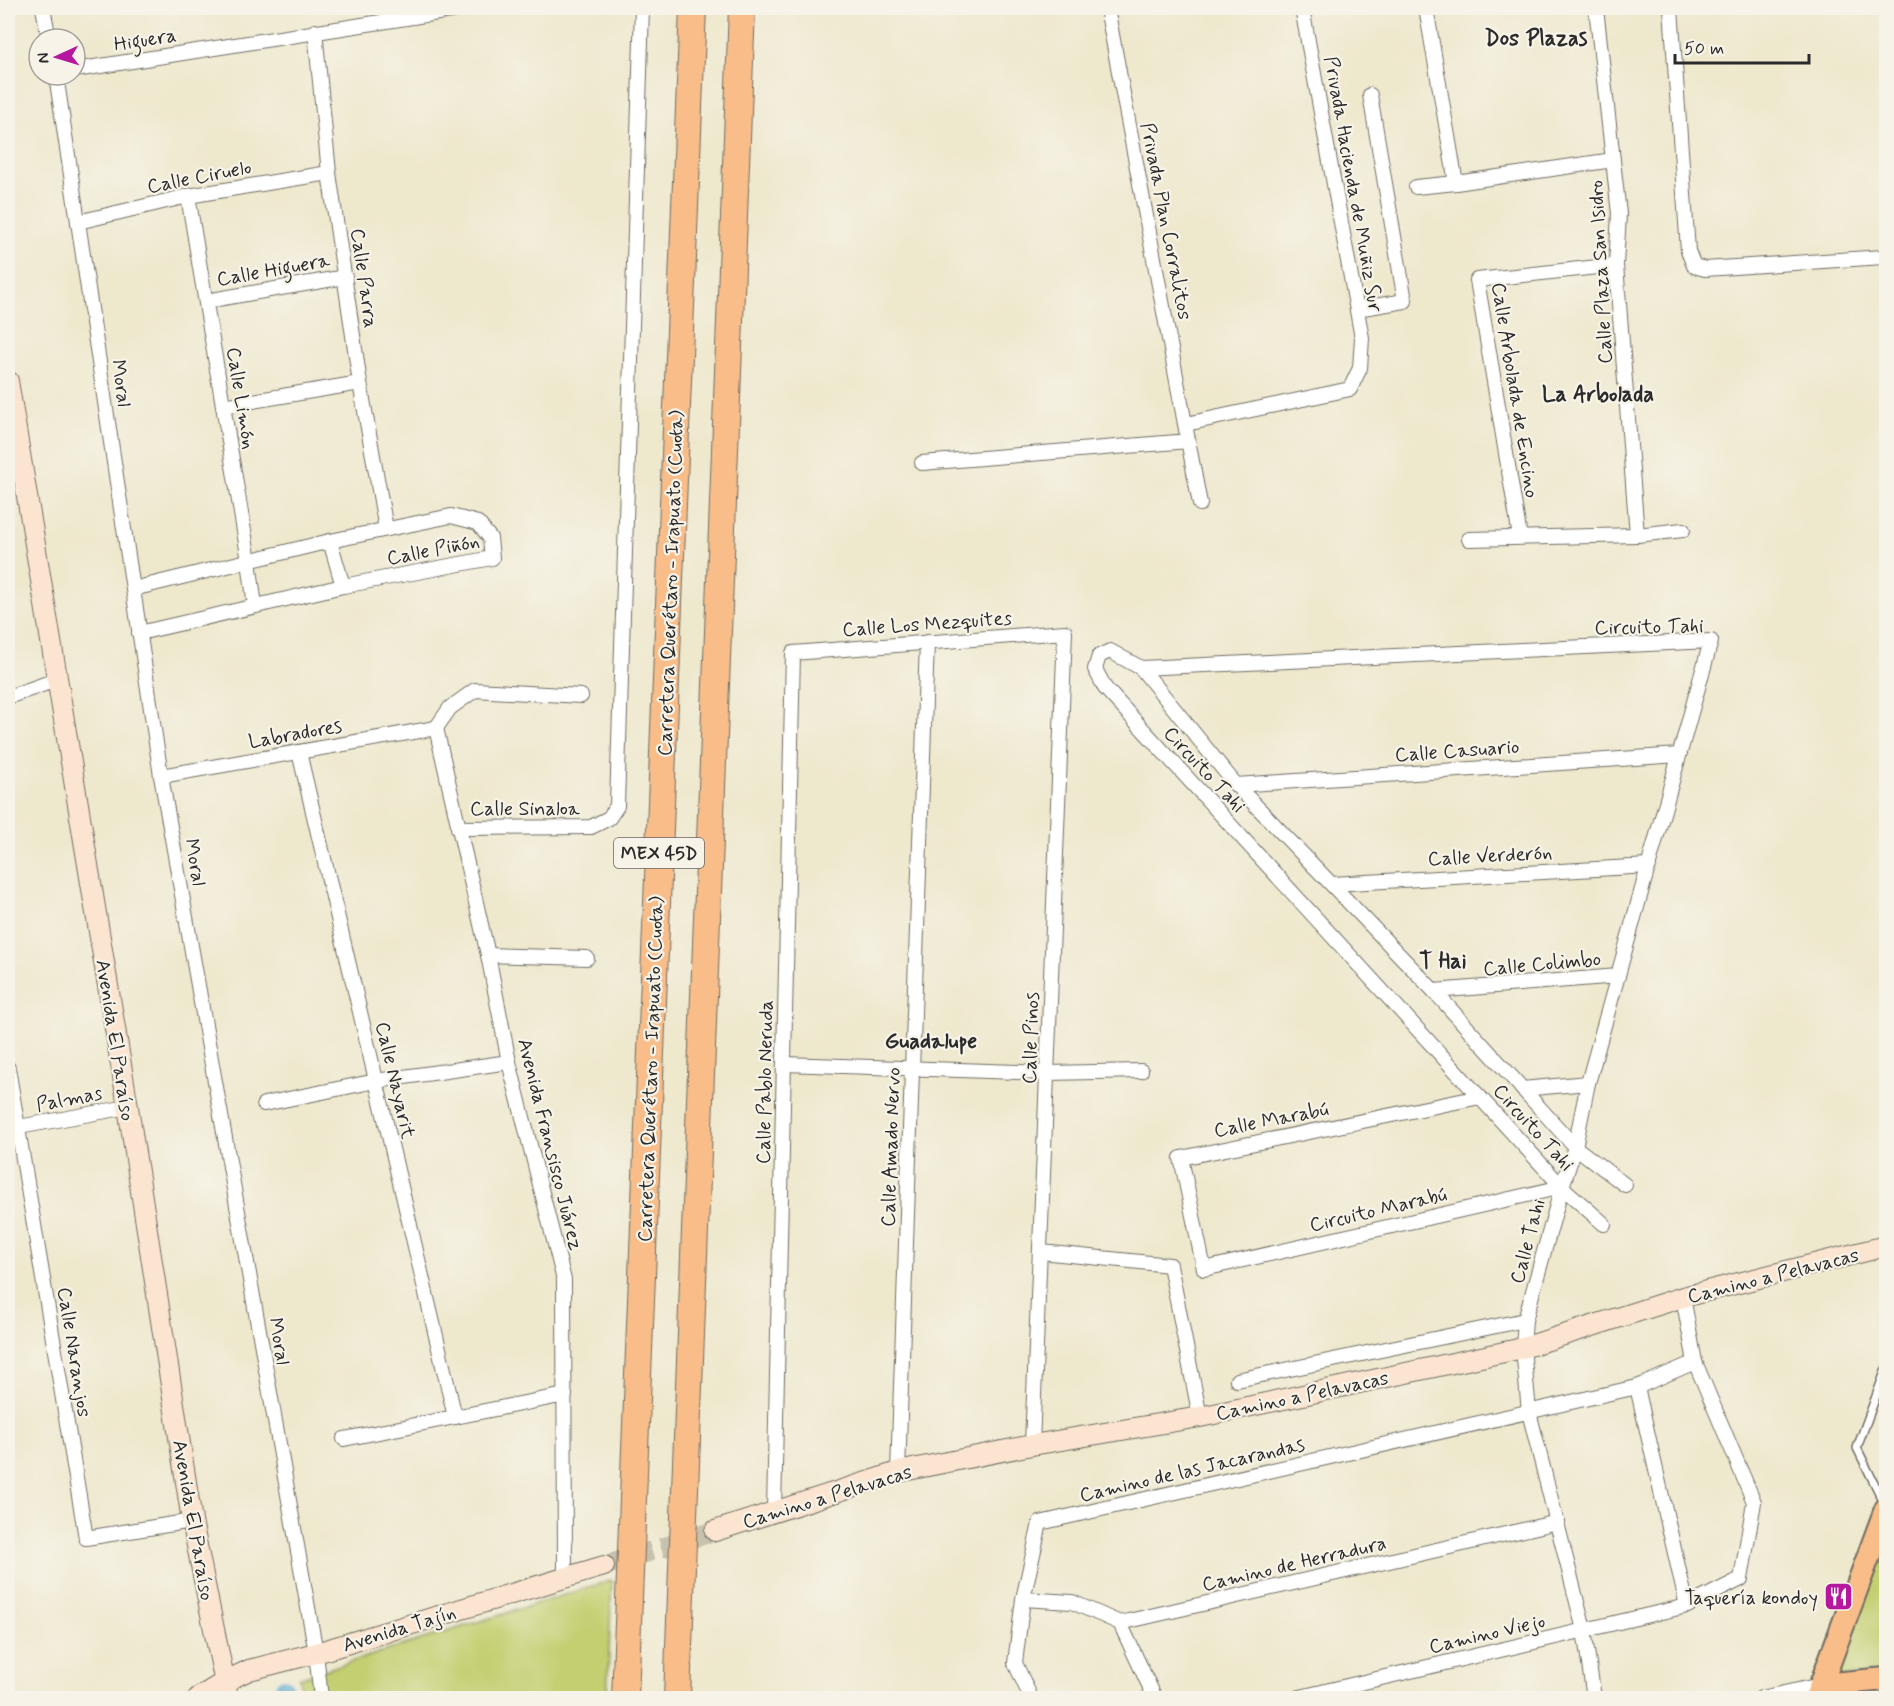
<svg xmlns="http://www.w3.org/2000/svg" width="1894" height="1706" font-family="Mynerve,sans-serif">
  <rect width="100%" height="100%" fill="#f7f3e8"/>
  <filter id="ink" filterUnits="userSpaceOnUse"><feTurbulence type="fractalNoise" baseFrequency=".0167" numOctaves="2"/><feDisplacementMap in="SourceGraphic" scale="12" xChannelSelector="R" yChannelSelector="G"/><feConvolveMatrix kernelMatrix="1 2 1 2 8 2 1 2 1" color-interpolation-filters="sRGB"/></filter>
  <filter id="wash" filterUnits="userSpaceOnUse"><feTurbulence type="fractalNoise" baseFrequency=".008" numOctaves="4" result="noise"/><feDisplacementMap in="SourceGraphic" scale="24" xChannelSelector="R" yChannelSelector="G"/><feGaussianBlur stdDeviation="1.35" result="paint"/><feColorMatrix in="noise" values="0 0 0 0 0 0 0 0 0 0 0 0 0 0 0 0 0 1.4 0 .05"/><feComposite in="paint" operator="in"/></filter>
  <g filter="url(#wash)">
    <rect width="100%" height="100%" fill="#eee8cd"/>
    <g fill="#c3cf71" stroke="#777d4e" stroke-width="1.5">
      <polygon points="1886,1536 1886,1672 1833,1678"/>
      <polygon points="612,1580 607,1698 303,1698 299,1678"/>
    </g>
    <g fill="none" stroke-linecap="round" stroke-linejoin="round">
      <polyline stroke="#52a6cd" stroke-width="18" points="284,1687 286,1698"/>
    </g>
  </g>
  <g filter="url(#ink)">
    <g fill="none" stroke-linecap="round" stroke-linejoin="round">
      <polyline stroke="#c7c2ad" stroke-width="20" stroke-dasharray="20 10" stroke-linecap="butt" points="604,1566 715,1531"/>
      <defs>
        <polyline id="lane" points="1886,1507 1857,1448 1886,1369"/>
        <g id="street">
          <polyline points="43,8 49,39"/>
          <polyline points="1107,8 1200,504"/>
          <polyline points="1426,8 1456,183"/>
          <polyline points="1596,8 1619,214 1616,265 1637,535"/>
          <polyline points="1671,8 1688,251 1694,266 1705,269 1883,257"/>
          <polyline points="315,31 329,173 360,383 386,529"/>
          <polyline points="75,70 470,8"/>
          <polyline points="56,75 161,776 316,1653 321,1698"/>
          <polyline points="1416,187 1456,183 1613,160"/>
          <polyline points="188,196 249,561 255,606"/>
          <polyline points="78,222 188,196 329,173"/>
          <polyline points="206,301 345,277"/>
          <polyline points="1357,309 1405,301 1370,95"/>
          <polyline points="223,406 360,383"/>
          <polyline points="1186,424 1350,389 1360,368 1362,338 1302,8"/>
          <polyline points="922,463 1189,441"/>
          <polyline points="1520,537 1477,280 1616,265"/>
          <polyline points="1469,539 1637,535 1683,530"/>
          <polyline points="330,541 343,586"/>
          <polyline points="133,589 330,541 451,516 478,523 490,538 492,558 343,586 139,633"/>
          <polyline points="1141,668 1711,641 1588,1083 1575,1147 1562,1187 1525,1320 1523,1348 1529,1412 1584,1630 1594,1698"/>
          <polyline points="8,697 56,680"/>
          <polyline points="436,728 488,955 509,1062 564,1280 565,1577"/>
          <polyline points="436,728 450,708 475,690 581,696"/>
          <polyline points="299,752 455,1417"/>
          <polyline points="161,776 436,728"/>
          <polyline points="1236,785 1679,755"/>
          <polyline points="458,828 591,827 609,818 617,806 642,8"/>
          <polyline points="1332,884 1649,866"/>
          <polyline points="488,955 587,958"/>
          <polyline points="1434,991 1618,976"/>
          <polyline points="784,1064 1048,1073 1141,1071"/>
          <polyline points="8,1068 86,1538 192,1521"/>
          <polyline points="1522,1089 1588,1083"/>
          <polyline points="1480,1097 1181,1158 1204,1269 1562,1187"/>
          <polyline points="264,1104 376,1081 509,1062"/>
          <polyline points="8,1129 128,1107"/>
          <polyline points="1604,1224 1562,1187 1105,688 1095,669 1099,656 1110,651 1141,668 1236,785 1434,991 1575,1147 1625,1185"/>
          <polyline points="1041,1252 1170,1265 1200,1417"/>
          <polyline points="1237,1380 1525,1320"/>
          <polyline points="1637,1387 1687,1606"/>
          <polyline points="344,1439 565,1395"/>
          <polyline points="898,1472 927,642"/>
          <polyline points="774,1511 793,653 1065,632 1032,1445"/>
          <polyline points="1023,1599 1072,1602 1120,1623"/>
          <polyline points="1120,1623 1558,1522"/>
          <polyline points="1120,1623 1155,1698"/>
          <polyline points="1031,1698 1015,1663 1023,1599 1040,1523 1637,1387 1695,1362"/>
          <polyline points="1296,1698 1687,1606 1741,1579 1754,1502 1695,1362 1683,1297"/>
          <polyline points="1761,1698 1821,1685"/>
        </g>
        <g id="secondary">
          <polyline points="8,381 128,1107 192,1521 228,1698"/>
          <polyline points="715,1531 898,1472 1032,1445 1200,1417 1523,1348 1683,1297 1886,1246"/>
          <polyline points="198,1698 226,1681 249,1670 316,1653 604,1566"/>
        </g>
        <g id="primary">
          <polyline points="1821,1685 1886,1679"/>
          <polyline points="1816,1698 1886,1509"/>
        </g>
        <g id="highway">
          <polyline points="625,1698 693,8"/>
          <polyline points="677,1698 742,8"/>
        </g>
      </defs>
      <use href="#lane" stroke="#6f6d64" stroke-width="10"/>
      <use href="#street" stroke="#6f6d64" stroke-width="16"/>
      <use href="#secondary" stroke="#6f6d64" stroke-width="22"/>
      <use href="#primary" stroke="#6f6d64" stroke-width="26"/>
      <use href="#highway" stroke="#6f6d64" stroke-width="28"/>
      <use href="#lane" stroke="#fff" stroke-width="7"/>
      <use href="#street" stroke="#fff" stroke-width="14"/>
      <use href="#secondary" stroke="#fce5d0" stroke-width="20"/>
      <use href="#primary" stroke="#f8bd89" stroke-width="22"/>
      <use href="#highway" stroke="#f8bd89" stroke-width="26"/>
    </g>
  </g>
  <defs>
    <symbol id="restaurant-square" viewBox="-11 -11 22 22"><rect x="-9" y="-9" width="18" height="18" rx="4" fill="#b5179e" stroke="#f7f3e8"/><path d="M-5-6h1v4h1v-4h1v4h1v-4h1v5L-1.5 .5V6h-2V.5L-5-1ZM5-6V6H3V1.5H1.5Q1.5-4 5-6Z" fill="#fff"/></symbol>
  </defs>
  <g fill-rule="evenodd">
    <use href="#restaurant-square" x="1822" y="1580" width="33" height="33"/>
  </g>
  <g text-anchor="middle" stroke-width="4.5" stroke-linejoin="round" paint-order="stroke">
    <rect fill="#f7f3e8" stroke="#686764" stroke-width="1.5" x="614" y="838" width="90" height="30" rx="4.5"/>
    <g font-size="18" font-weight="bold" fill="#2b2b2b">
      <text x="659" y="859">MEX 45D</text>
    </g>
    <g font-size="20" fill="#2b2b2b" stroke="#f7f3e8">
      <text transform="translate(145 39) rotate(-9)" y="7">Higuera</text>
      <text transform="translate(199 176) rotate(-11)" y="7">Calle Ciruelo</text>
      <text transform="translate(1354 184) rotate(80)" y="7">Privada Hacienda de Muñiz Sur</text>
      <text transform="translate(1167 221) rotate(79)" y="7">Privada Plan Corralitos</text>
      <text transform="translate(273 269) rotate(-10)" y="7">Calle Higuera</text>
      <text transform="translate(1600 272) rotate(-93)" y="7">Calle Plaza San Isidro</text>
      <text transform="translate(365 278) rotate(82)" y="7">Calle Parra</text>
      <text transform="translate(122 383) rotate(82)" y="7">Moral</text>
      <text transform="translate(1516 390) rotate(81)" y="7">Calle Arbolada de Encino</text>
      <text transform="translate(242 398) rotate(81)" y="7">Calle Limón</text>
      <text transform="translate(433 549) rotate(-11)" y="7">Calle Piñón</text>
      <text transform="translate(670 583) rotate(-88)" y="7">Carretera Querétaro - Irapuato (Cuota)</text>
      <text transform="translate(927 623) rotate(-4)" y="7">Calle Los Mezquites</text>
      <text transform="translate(1649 626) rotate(-1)" y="7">Circuito Tahi</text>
      <text transform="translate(295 733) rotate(-10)" y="7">Labradores</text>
      <text transform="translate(1457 750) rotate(-4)" y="7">Calle Casuario</text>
      <text transform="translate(1205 769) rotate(47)" y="7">Circuito Tahi</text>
      <text x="525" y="815">Calle Sinaloa</text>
      <text transform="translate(1490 855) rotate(-3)" y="7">Calle Verderón</text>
      <text transform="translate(196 862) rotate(80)" y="7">Moral</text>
      <text transform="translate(1542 963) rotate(-5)" y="7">Calle Colimbo</text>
      <text transform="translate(1030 1038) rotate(-88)" y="7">Calle Pinos</text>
      <text transform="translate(116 1040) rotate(81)" y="7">Avenida El Paraíso</text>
      <text transform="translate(650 1069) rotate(-88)" y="7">Carretera Querétaro - Irapuato (Cuota)</text>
      <text transform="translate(396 1080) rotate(77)" y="7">Calle Nayarit</text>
      <text transform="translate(764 1082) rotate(-89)" y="7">Calle Pablo Neruda</text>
      <text transform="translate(69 1098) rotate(-11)" y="7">Palmas</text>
      <text transform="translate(1271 1119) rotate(-11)" y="7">Calle Marabú</text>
      <text transform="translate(1534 1127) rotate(48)" y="7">Circuito Tahi</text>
      <text transform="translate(551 1144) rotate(76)" y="7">Avenida Fransisco Juárez</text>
      <text transform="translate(890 1147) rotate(-88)" y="7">Calle Amado Nervo</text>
      <text transform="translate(1378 1209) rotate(-13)" y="7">Circuito Marabú</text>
      <text transform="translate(1527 1241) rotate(-75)" y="7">Calle Tahi</text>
      <text transform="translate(1773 1275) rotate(-14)" y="7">Camino a Pelavacas</text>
      <text transform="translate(280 1341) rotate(80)" y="7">Moral</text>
      <text transform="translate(75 1352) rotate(81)" y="7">Calle Naranjos</text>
      <text transform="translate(1302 1395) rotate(-12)" y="7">Camino a Pelavacas</text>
      <text transform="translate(1192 1469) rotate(-13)" y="7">Camino de las Jacarandas</text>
      <text transform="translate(827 1496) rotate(-17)" y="7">Camino a Pelavacas</text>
      <text transform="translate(194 1520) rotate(80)" y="7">Avenida El Paraíso</text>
      <text transform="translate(1294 1563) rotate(-13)" y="7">Camino de Herradura</text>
      <text transform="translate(399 1628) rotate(-17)" y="7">Avenida Tajín</text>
      <text transform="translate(1487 1633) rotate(-13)" y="7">Camino Viejo</text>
    </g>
    <g font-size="20" fill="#2b2b2b" stroke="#f7f3e8" text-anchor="end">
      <text x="1818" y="1604">Taquería kondoy</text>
    </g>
    <g font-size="22" font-weight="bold" fill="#2b2b2b" stroke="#f7f3e8">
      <text x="1536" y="45">Dos Plazas</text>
      <text x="1598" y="401">La Arbolada</text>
      <text x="1443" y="968">T Hai</text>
      <text x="931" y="1048">Guadalupe</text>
    </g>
  </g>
  <rect width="1894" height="1706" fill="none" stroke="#f7f3e8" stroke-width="30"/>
  <g transform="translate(57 57) rotate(266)"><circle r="28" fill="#f7f3e8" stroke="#a5a39c" stroke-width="1.5"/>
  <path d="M0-4.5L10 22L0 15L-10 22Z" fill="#b5179e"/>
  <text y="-9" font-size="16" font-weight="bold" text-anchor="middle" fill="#2b2b2b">N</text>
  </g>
  <path d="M1675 54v9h134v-9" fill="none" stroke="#2b2b2b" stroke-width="3"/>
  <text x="1684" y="54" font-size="18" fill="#2b2b2b" stroke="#f7f3e8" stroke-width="4.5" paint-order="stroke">50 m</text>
</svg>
